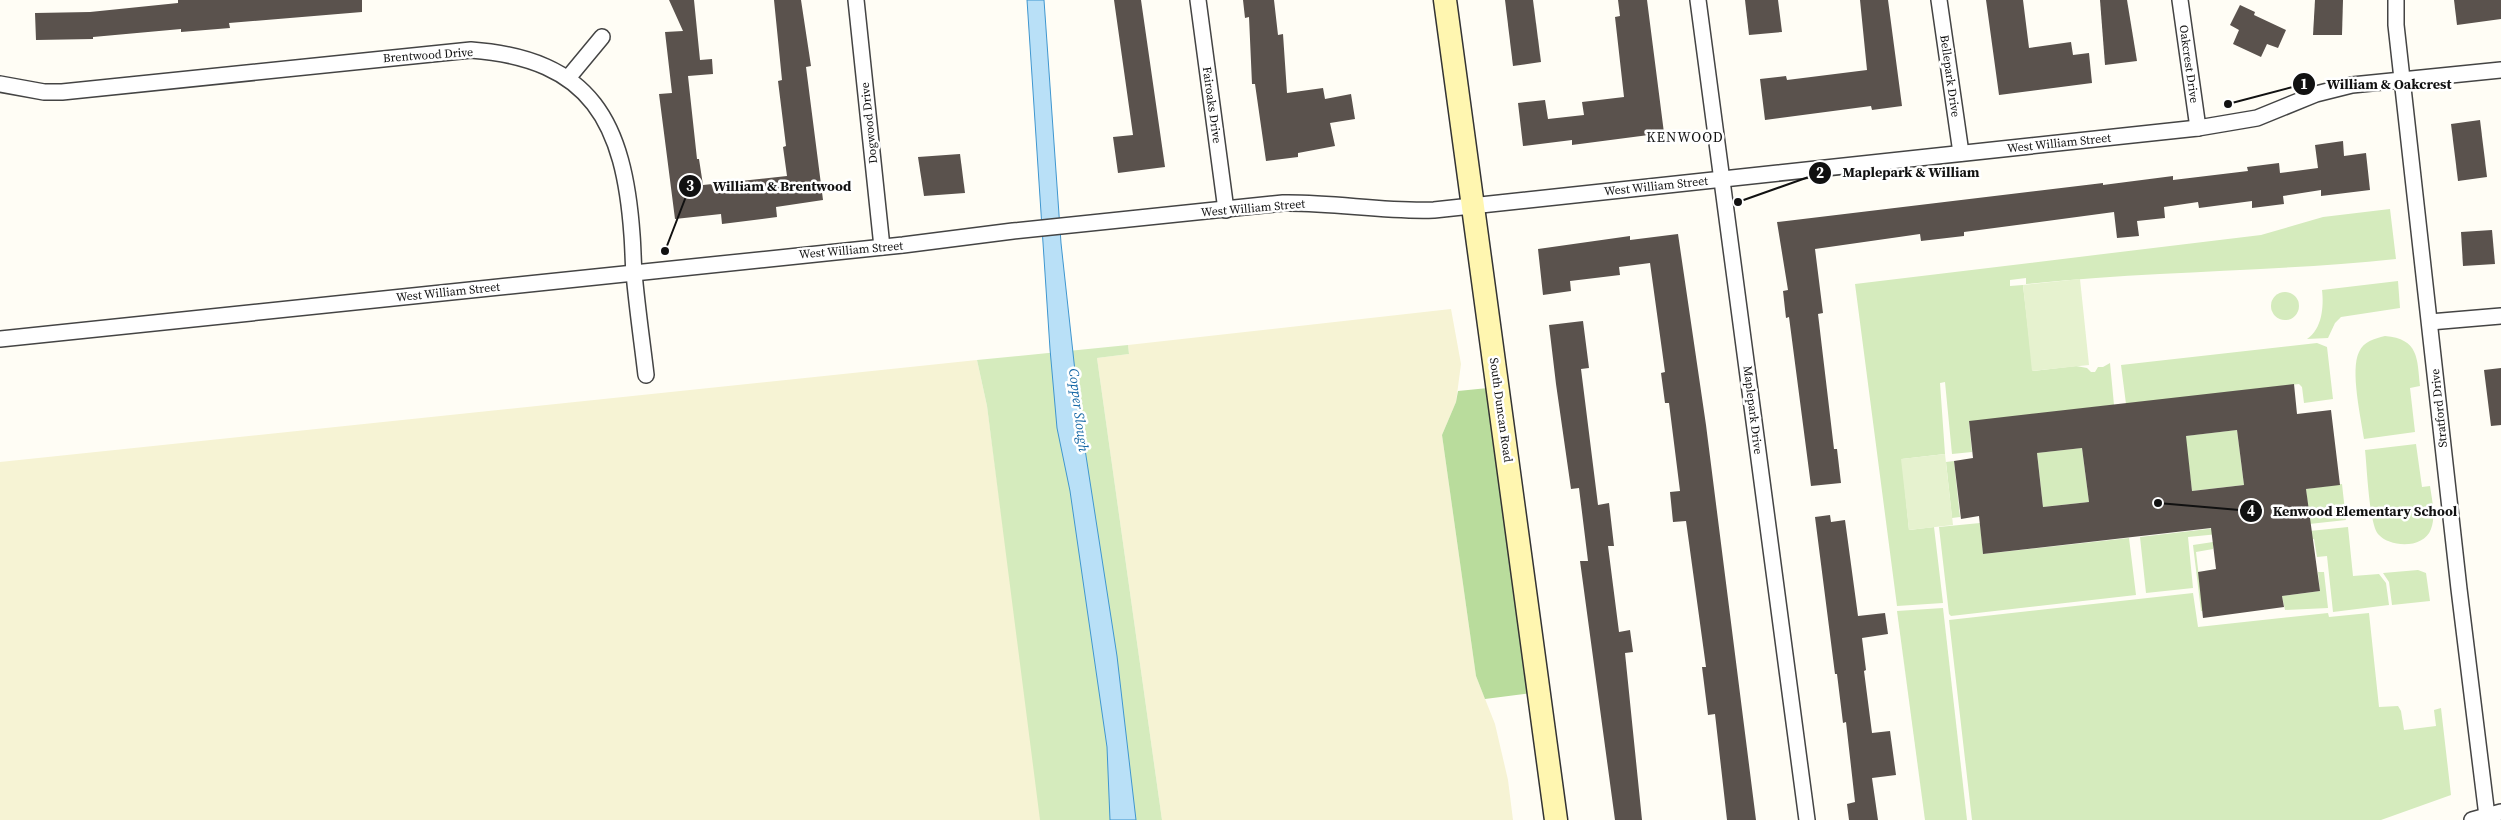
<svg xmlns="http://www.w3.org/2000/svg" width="2501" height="820" font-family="'Source Serif 4',serif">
  <rect width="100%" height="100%" fill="#fffdf5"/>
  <g fill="#f6f3d4">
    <polygon points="1451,309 1461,364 1456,402 1442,435 1476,676 1495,724 1508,780 1513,820 1162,820 1097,358 1129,354 1128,345"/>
    <polygon points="977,360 987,406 1042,820 0,820 0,462"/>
  </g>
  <g fill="#d5ebbd">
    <path d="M2390,209L2396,259C2273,272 2149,271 2026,284V278L2010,280V286L2023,285L2033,371L2076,366L2087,368L2091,372H2095L2098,367H2103L2110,363L2114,405L1969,422L1972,452L1952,454L1945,382L1940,383L1945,454L1902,459L1909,530L1934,527L1943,603L1897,606L1855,284L2261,235L2323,217Z"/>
    <path d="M2398,281L2400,308L2341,317L2335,323L2328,338L2307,339C2322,329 2324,307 2322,290Z"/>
    <circle cx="2285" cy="306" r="14"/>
    <path d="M2385,336C2419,339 2417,358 2420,386L2410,388L2415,432L2364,439C2361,418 2350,370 2359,352C2364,341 2374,339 2385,336Z"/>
    <polygon points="2317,343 2327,347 2333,399 2304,403 2302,387 2299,384 2126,404 2121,365"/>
    <polygon points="1128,345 1129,354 1097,358 1162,820 1040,820 987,406 977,360"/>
    <polygon points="2237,430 2244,485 2192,491 2185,436"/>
    <path d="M2416,444L2422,487L2430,486C2432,500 2436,516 2431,529C2424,549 2390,548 2378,534C2369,523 2367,466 2365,450Z"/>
    <polygon points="2082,448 2089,502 2043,507 2037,453"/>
    <polygon points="1954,461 1960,517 1952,518 1946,462"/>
    <polygon points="2342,484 2346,520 2272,528 2309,517 2306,489"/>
    <polygon points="1980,523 1983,554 2129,538 2136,595 1951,616 1949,614 1939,527"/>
    <polygon points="2259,523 2259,530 2188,537 2193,588 2146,593 2140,537"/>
    <polygon points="2348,527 2353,576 2379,574 2386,583 2389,605 2333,612 2327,556 2317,557 2314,539 2274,544 2273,535"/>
    <polygon points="2213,542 2213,549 2196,552 2203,611 2201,611 2193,545"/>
    <polygon points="2418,570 2426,573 2430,601 2392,605 2389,582 2383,573"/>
    <polygon points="2318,572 2324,572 2328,608 2285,610 2282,596 2320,591"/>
    <polygon points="2193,593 2198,627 2328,613 2329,617 2369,613 2379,707 2398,706 2401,711 2404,730 2436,726 2434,710 2441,708 2451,795 2381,820 1972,820 1949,620"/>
    <polygon points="1943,608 1967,820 1925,820 1897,611"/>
  </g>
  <polygon fill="#b9dc9c" points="1498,387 1539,692 1485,699 1476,676 1442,435 1456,402 1458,391"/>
  <g fill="#e6f2cf">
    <polygon points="2080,279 2089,365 2032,371 2023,285"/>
    <polygon points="1945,454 1953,525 1909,530 1901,459"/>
  </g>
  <polygon fill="#b9e0f7" stroke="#3f96cf" points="1027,0 1044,0 1061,243 1080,417 1117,656 1136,820 1110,820 1107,747 1070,491 1057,428 1050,349"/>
  <g fill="#5a524d" fill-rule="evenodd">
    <polygon points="178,0 362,0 362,12 229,23 230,28 181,32 181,29 93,37 93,39 36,40 35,13 90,12 178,3"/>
    <polygon points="669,0 694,0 700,60 712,59 713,74 688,76 697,159 699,159 703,185 787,176 783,147 786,146 778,81 782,80 774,0 801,0 811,66 806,67 823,200 776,207 777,217 722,224 721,214 675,219 659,94 672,93 665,32 683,31"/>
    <polygon points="1114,0 1141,0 1165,167 1118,173 1113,137 1133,135"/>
    <polygon points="1243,0 1274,0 1278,35 1283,34 1287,93 1323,88 1325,99 1351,94 1355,119 1330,123 1335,146 1298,153 1298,157 1266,161 1255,84 1252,84 1249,17 1245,18"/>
    <polygon points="1505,0 1533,0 1541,62 1513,66"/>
    <polygon points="1618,0 1647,0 1664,133 1572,145 1572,140 1523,146 1518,103 1545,100 1548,119 1584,115 1582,102 1624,97 1615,17 1620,16"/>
    <polygon points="1745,0 1778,0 1782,32 1749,35"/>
    <polygon points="1860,0 1888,0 1902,106 1872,110 1871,106 1765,120 1760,79 1786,76 1787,80 1867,70"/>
    <polygon points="1986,0 2023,0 2029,48 2071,42 2073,55 2089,53 2092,83 1999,95"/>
    <polygon points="2100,0 2127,0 2137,61 2105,65"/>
    <polygon points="2315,0 2343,0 2342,35 2313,35"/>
    <polygon points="2454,0 2501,0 2501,19 2457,25"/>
    <polygon points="2240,5 2255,12 2254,15 2286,30 2278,48 2267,44 2261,57 2233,44 2239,30 2230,25"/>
    <polygon points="2480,120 2487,177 2458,181 2451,124"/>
    <polygon points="2343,141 2344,156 2366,153 2370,190 2321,196 2321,190 2283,196 2284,204 2252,208 2252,201 2199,208 2198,202 2164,207 2165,218 2137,221 2139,236 2117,238 2114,212 1964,232 1964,236 1921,241 1920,234 1815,249 1823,313 1818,314 1834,449 1837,449 1841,483 1811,486 1789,317 1786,318 1783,291 1788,290 1777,222 2103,183 2103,185 2173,176 2173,180 2248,171 2247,167 2279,163 2280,173 2318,168 2315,145"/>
    <polygon points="960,154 965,193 924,196 918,157"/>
    <polygon points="2492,230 2495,264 2463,266 2461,232"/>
    <polygon points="1678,234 1706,425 1756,820 1727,820 1715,714 1708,715 1702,667 1706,667 1686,521 1673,522 1670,492 1680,491 1669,403 1665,403 1661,373 1665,372 1650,263 1619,267 1620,275 1570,281 1571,291 1543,295 1538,249 1630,236 1630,240"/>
    <polygon points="1583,321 1589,368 1581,369 1598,505 1609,503 1614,546 1608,546 1619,632 1630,630 1633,652 1625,653 1642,820 1615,820 1580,561 1588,561 1579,488 1571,489 1556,384 1549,325"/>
    <polygon points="2501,368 2501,425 2491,426 2484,370"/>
    <path d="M2294,384L2297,414L2331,410L2340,485L2306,489L2320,591L2282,596L2284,607L2203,618L2198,572L2216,569L2211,528L1983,554L1979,516L1961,519L1954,461L1973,458L1969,421ZM2237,430L2244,485L2192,491L2186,436ZM2082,448L2089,502L2043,507L2037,453Z"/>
    <polygon points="1830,515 1831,522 1845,520 1858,616 1885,613 1888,634 1862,638 1866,670 1864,671 1872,733 1890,731 1896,775 1872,778 1878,820 1849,820 1847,804 1855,802 1846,722 1843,723 1837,674 1835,674 1815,517"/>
  </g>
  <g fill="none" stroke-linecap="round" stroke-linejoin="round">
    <defs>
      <g id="minor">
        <polyline points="856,0 882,247"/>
        <polyline points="1198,0 1226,210"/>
        <polyline points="1698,0 1807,820"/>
        <polyline points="1939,0 1961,153"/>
        <polyline points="2180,0 2198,128"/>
        <polyline points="2396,0 2396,25 2459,589 2487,816"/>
        <polyline points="568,78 602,37"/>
        <path d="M0,84L44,92H62L471,50C592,59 624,123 632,235C633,247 633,260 634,273C637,307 642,341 646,375"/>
        <polyline points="2430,322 2501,316"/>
        <path d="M0,339L903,245L1013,231L1283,203C1334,202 1383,212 1434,210L2198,128L2257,118L2316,94L2352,85L2501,70"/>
        <polyline points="2472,820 2501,812"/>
      </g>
      <polyline id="secondary" points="1445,0 1556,820"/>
    </defs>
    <use href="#minor" stroke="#444" stroke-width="18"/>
    <use href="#secondary" stroke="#333" stroke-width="25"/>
    <use href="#minor" stroke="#fff" stroke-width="15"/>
    <use href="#secondary" stroke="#fff6b0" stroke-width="22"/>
  </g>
  <g text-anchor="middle" stroke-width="5" stroke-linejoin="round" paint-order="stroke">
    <g font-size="12" fill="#111" stroke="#fff">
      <text transform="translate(428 55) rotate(-4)" y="4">Brentwood Drive</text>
      <text transform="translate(2189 64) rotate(82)" y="4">Oakcrest Drive</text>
      <text transform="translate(1950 76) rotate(82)" y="4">Bellepark Drive</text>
      <text transform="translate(1212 105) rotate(82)" y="4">Fairoaks Drive</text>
      <text transform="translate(869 123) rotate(-96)" y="4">Dogwood Drive</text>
      <text transform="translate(2059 143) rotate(-6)" y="4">West William Street</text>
      <text transform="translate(1656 186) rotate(-6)" y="4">West William Street</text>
      <text transform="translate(1253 208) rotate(-5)" y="4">West William Street</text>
      <text transform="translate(851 250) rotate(-5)" y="4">West William Street</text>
      <text transform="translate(448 292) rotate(-6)" y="4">West William Street</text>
      <text transform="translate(2439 408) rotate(-96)" y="4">Stratford Drive</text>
      <text transform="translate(1501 410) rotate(82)" y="4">South Duncan Road</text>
      <text transform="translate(1753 410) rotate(83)" y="4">Maplepark Drive</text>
    </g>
    <g font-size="14" letter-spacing="1" fill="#111" stroke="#fff">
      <text x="1685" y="142">KENWOOD</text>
    </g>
    <g font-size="14" font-style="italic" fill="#1768a6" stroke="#fff">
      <text transform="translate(1079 410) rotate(83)" y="5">Copper Slough</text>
    </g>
  </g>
  <path fill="none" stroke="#111" stroke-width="2" d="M2228 104L2304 84M1738 202L1820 173M665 251L690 186M2158 503L2251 511"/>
  <g fill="#111" stroke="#fff" stroke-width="2">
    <circle cx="2228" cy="104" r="5"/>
    <circle cx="1738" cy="202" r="5"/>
    <circle cx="665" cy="251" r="5"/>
    <circle cx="2158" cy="503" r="5"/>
    <circle cx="2304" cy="84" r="12"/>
    <circle cx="1820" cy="173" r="12"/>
    <circle cx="690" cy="186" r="12"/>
    <circle cx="2251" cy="511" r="12"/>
  </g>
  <g font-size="15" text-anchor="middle" font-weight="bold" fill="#fff">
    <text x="2304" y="89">1</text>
    <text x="1820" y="178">2</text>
    <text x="690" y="191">3</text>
    <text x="2251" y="516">4</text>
  </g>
  <g font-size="14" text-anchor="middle" font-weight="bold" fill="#111" stroke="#fff" stroke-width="5" stroke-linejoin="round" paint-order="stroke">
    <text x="2389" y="89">William &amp; Oakcrest</text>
    <text x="1911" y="177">Maplepark &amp; William</text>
    <text x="782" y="191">William &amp; Brentwood</text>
    <text x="2365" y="516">Kenwood Elementary School</text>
  </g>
</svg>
